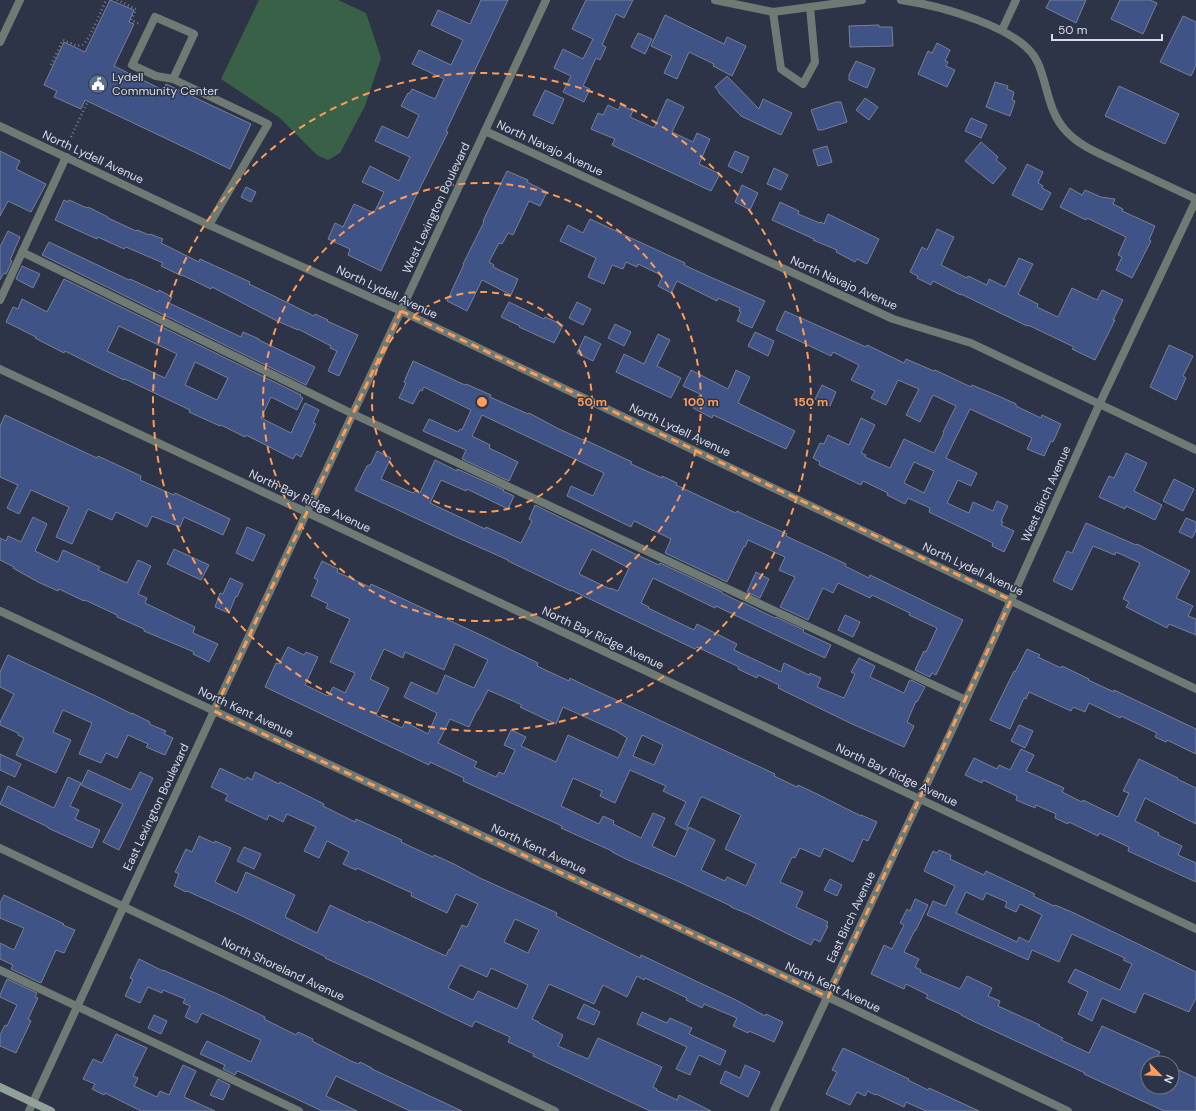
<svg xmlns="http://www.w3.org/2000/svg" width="1196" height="1111" font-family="'DM Sans',sans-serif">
  <rect width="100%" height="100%" fill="#2d3447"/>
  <polygon fill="#396148" points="259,0 338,0 366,13 381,58 365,106 340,153 328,160 317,155 280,118 221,79"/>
  <g fill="#405386" stroke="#778095" fill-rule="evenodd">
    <polygon points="110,0 134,10 129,22 134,24 114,66 163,90 166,84 251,124 230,169 85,100 81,109 54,97 57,91 44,85 64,42 85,52"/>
    <polygon points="481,0 508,0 446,131 448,132 415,198 381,271 348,255 350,249 328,239 335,223 343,227 354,204 374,213 384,192 362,182 370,166 399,181 410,157 375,141 382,126 408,138 419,115 401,106 408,93 410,93 412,89 435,99 444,79 412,64 419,50 451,65 463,40 431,25 438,10 470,24"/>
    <polygon points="586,0 633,0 624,18 616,14 602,45 606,47 600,60 596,58 583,86 590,89 584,102 563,92 571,76 554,68 563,49 583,59 593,39 572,29"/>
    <polygon points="1050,0 1086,0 1076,23 1046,8"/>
    <polygon points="1120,0 1150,0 1157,3 1143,34 1111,19"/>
    <polygon points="665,15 724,44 727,37 746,46 732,76 713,66 714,64 689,52 677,79 664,73 672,56 651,46"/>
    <polygon points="1183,16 1196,22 1196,65 1191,76 1160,62"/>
    <polygon points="879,25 879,27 892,27 893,46 850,47 849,26"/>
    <polygon points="638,33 652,39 645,54 631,47"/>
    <polygon points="937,43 950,50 945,61 948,62 946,66 955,70 947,87 918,74 928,51 932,53"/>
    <polygon points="856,61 875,69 867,88 849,80 849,75"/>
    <polygon points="727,76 759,109 763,99 792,113 781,135 741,116 719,93 719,92 715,87"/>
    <polygon points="995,82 1008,86 1007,89 1014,92 1012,100 1015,101 1010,116 986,107"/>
    <polygon points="1119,86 1179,114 1165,144 1105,116"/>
    <polygon points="545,90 564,99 553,124 533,115"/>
    <polygon points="865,98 878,107 869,120 856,110"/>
    <polygon points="667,99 684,107 672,132 693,142 697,133 710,139 699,164 720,174 711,191 612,145 615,139 591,129 598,113 603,115 608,105 618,110 621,105 633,111 630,117 654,128"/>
    <polygon points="836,102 841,102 847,122 822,130 818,130 811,110"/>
    <polygon points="971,118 987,125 981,138 965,131"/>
    <polygon points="981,142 998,157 996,160 1006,168 993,184 965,161"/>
    <polygon points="827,146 832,162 818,166 813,150"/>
    <polygon points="0,151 20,161 16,169 46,184 31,212 8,201 0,216"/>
    <polygon points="735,151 749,157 742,173 728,166"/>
    <polygon points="1027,164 1043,172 1038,183 1043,186 1042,188 1051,193 1042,210 1012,195"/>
    <polygon points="774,168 788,175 781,190 767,184"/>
    <polygon points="507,171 528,180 527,182 547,192 540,206 529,201 513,235 508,233 502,244 499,243 489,262 494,265 493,267 518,279 511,295 482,280 467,311 447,301 464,264 463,264 484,222 483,221"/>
    <polygon points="742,185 758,193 750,210 735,202"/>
    <polygon points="246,187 256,192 251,202 241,197"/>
    <polygon points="1070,188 1082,195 1085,190 1101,197 1115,199 1113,204 1123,209 1122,211 1155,226 1149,240 1151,241 1132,278 1116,270 1122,257 1118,255 1126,237 1087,218 1086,220 1060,207"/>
    <polygon points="64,200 68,202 69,200 87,208 88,207 108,217 108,218 136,231 137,230 149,235 150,234 163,239 161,243 199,262 200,259 250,282 249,284 286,302 314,316 315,314 328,320 327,321 358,335 339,376 328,371 337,351 330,348 331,346 298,329 298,330 277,321 212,287 211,289 182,275 182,276 161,266 163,263 126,247 124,249 98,237 97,239 55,220"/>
    <polygon points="780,202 799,211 798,214 820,223 821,222 824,224 828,214 879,239 867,264 857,259 855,262 836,252 837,250 813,240 814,239 772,220"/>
    <polygon points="590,219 685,263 684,265 708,276 765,301 752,328 737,321 741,312 739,311 740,308 718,298 717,301 677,281 671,293 658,286 663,276 638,264 637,267 626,262 623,269 612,265 604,284 588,277 596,258 560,241 568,225 583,233"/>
    <polygon points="937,229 954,237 941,265 967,278 968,276 987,285 989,279 1005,287 1019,258 1033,264 1018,294 1038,304 1037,307 1058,317 1072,288 1097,300 1102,290 1123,300 1113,320 1115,320 1095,360 1072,349 1074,347 1028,325 1027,326 961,294 961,295 933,281 931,285 917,278 918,276 910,272 922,247 927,250"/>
    <polygon points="8,231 20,237 10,260 12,261 6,274 4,273 0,280 0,247"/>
    <polygon points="49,242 129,280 130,279 158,292 159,290 172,297 169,303 241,337 243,332 259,339 259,340 315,367 306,385 42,255"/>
    <polygon points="22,266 40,274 33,288 16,279"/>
    <path d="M64,279L301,395L300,396L303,398L297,410L271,397L261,418L291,433L305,403L319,410L313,423L316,424L301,457L296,454L293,459L246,435L245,437L221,425L220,426L189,412L190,410L125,379L124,380L99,368L65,351L64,353L35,338L36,337L6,322L13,307L18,309L22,299L47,312ZM119,326L177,354L165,378L107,351ZM195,362L228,378L217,400L185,385Z"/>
    <polygon points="509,302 544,319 545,317 563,325 554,343 519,327 520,326 501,317"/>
    <polygon points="577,302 591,309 583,325 569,318"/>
    <path d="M785,311L866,347L867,345L904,363L906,359L934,371L935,370L971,387L972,385L1003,398L1016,404V406L1041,418L1042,415L1061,424L1053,442L1051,441L1044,456L1027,449L1032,438L970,409L946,458L977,473L971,486L958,480L947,503L969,513L973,502L993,511L997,501L1008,506L1001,521L1003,522L1001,525L1014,531L1004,552L992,546L993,543L929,512L930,508L908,498L905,504L887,495L888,493L863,481L861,485L819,465L820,462L813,458L820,443L824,444L828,435L849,445L861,418L875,425L861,453L866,455L865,457L890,468L904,439L934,453L944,433L943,432L956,406L933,395L920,422L906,415L919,389L898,380L886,405L871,398L875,391L851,380L859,365L833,352L831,356L776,330ZM914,462L934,471L924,493L904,483Z"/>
    <polygon points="615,324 631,332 624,346 608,338"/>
    <polygon points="755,332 774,341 768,356 748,346"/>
    <polygon points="658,334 670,340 657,366 681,378 671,398 616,372 624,354 644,364"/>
    <polygon points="585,336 601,344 593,361 577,353"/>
    <polygon points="1169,345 1193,356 1183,376 1186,378 1176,400 1150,387"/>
    <polygon points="413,361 465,385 466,384 491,395 490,397 528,414 529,413 559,429 583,440 583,439 632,462 631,464 662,478 662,476 677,483 676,485 712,502 736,513 737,511 751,518 787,534 786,536 846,564 845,566 869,578 870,575 963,620 950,646 936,675 932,673 930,677 915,670 924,651 926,652 937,628 909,615 910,613 872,595 870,598 838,583 833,593 823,588 808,620 780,607 795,577 779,570 785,557 748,540 745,547 744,546 727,582 665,553 671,539 634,521 631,527 567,496 571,486 593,496 604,473 482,415 472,436 490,445 489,448 518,462 509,481 462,459 466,450 423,431 429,419 458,432 460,429 462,430 471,410 424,387 422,391 420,390 413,404 399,398 406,383 404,382"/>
    <polygon points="691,370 728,389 736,370 750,377 738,403 795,431 786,449 713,415 712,418 693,408 700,394 683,386"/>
    <polygon points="822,385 836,392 830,406 815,399"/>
    <polygon points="5,415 97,458 98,456 141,476 140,480 174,495 175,493 230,519 223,535 184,517 180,527 152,516 147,527 116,512 112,520 88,509 72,544 56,537 69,507 31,490 19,514 7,508 18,485 0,477 0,426"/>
    <path d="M377,451L391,458L381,479L413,493L415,491L420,493L435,460L457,471V469L504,490L503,491L514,496L508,509L467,489L466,491L441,480L430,503L485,529L486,527L521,543L532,521L529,519L535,505L633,553L659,565L660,563L722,592V593L742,603V602L775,618L776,617L804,630L803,632L831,645L825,658L782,638L716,606L715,608L653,578L641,603L649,607L648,608L694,630L697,624L737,644L734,650L781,672L784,663L809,675L810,673L821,678L817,687L844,698L855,674L851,672L859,658L875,666L870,677L904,693L909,681L911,680L925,687L917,702L916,701L907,722L914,726L906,743L904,747L850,723L778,688L779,685L758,675L757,678L738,669L739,667L697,647L695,649L571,590V591L508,561V560L454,536L355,490L367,466L371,464ZM592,549L629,568L618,591L610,588V589L579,574Z"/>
    <polygon points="1126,453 1147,463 1134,491 1162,505 1155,520 1126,506 1125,509 1099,497 1109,476 1114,478"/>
    <polygon points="1174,479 1194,489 1183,511 1163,501"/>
    <polygon points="33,517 47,524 35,551 58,562 63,550 100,567 98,570 127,583 138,560 151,566 138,594 147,598 145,603 195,627 193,633 218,644 209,662 193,654 194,652 144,631 144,629 117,617 117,615 85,600 84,601 59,589 58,591 38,582 20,572 13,568 14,567 0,560 0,538 6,541 8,536 21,542"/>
    <polygon points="1186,518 1196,522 1196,531 1192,538 1179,532"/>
    <polygon points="1086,523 1136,545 1137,544 1190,571 1176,598 1193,606 1188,616 1196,619 1196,635 1169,624 1167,628 1126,607 1129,602 1123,599 1140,563 1116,552 1115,555 1093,546 1072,590 1053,581 1067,551 1072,553"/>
    <polygon points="247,527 265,535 253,561 236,553"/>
    <polygon points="174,549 209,565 201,580 167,564"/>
    <path d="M322,561L338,569L337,572L370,587L371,584L487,638L538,663L537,666L569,681L570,678L586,686L775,774L774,776L797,787L798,785L815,793L861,816V815L877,822L868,841L863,839L853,862L824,848L820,857L800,848L795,858L792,857L780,882L803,892L796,907L828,922L826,926H828L820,942L814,939L811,945L796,938L748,914L731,907V906L675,880L628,860L612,852V851L561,828L562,826L463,781L464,778L430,762L429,765L265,687L276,663L279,664L288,647L304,655L306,652L318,657L305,685L328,696L333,687L345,693L355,673L330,662L350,619L326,608L328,604L311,596L318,580L314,578ZM455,644L488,660L474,688L445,675L437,694L411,682L404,697L437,713L428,734L405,722L402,728L376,715L389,688L370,679L384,649L403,658L405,652L444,670ZM488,690L522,705L520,707L556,724L563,707L616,731L627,738L618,758L568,735L556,762L521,746L526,737L511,730L504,745L515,750L504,774L499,772L496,777L474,767L477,762L438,743L450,719L469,727L477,710H478ZM642,735L663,745L654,765L633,756ZM630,770L666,786L663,791L686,802L675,824L686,830L701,797H703L741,815L725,849L756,864L746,886L727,877L725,881L701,870L715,840L689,827L675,857L652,846L665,818L653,813L641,838L613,824L614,821L603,816L599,824L561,806L573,778L602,791L600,796L615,803Z"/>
    <polygon points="756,572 769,579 760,598 747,592"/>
    <polygon points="230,578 243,584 237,597 236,596 229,613 215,607 220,593 223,594"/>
    <polygon points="845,615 860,622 853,637 838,630"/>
    <polygon points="1027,649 1040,655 1038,657 1061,668 1062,666 1089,679 1088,680 1114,692 1114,690 1196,729 1196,754 1167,740 1166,742 1155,737 1157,733 1121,716 1120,718 1089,703 1085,712 1073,707 1071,711 1029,692 1026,699 1024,698 1010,729 990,720 1014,671 1015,672"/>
    <polygon points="8,655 100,698 132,714 132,713 150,722 149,724 166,731 164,734 173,738 165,755 146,747 148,744 128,735 117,758 106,753 101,763 79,754 92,723 63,710 53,732 71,740 56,773 16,755 24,738 18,735 18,733 0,725 0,722 14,694 0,687 0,672"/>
    <polygon points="1019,725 1033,731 1025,748 1011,741"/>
    <polygon points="1021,749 1034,755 1026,771 1064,788 1062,792 1082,802 1083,800 1118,817 1129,793 1123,791 1139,759 1178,778 1177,779 1196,788 1196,824 1145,798 1135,821 1159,833 1158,835 1182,846 1178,855 1196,863 1196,882 1128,851 1129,847 1099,833 1098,836 1069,822 1068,824 1055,818 1056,814 1036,805 1035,808 1016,800 1017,796 983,780 982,783 965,775 974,758 997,769 999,765 1010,770"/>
    <polygon points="0,754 21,764 15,777 0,770"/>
    <path d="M220,768L245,780L247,777L252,780L255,772L279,784L280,782L324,804L323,806L355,822L356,819L402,840L401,842L433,857L434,855L454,864L480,878L557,913L556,916L640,958L641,955L736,1000L765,1016L766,1014L783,1022L774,1042L749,1031L748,1033L733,1026L737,1018L704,1004L702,1008L686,1000L687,998L645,978L644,980L637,976L627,997L603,985L594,1004L549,984L532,1019L539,1022V1023L563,1035L558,1046L588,1059L598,1038L662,1067L653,1087L657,1089L656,1090L677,1100L679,1095L711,1111H650L533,1056L534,1054L508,1042L510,1037L475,1021L472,1027L378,982L325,958L326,957L238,914L187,891L186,892L174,886L179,874L175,872L186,849L192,852L199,836L214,843L215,841L231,848L215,882L237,893L246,872L295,895L285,917L317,933L330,905L368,923L369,921L446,956L449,949L450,950L462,925L467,927L478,904L456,894L447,913L411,896L412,893L357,868L356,870L343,864L349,852L327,841L319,858L304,851L316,827L287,814L283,822L269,815L267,820L225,800L228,795L211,787ZM515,919L539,930L528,953L504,942ZM460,965L487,977L491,968L528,985L517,1009L478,991L473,1000L448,988Z"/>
    <polygon points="88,770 131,790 140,772 153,778 119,850 103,842 123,804 81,785"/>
    <polygon points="68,777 81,783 70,806 79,810 75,819 100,830 92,848 48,828 48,827 0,804 8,786 54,808"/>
    <polygon points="244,847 261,854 254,869 237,861"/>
    <path d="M939,850L951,855L950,859L984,875L986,871L1035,894L1033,896L1054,906L1055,905L1074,913L1196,972V998L1189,1012L1144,993L1135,1013L1102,998L1092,1021L1078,1014L1088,992L1068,982L1075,969L1120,990L1132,964L1123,960L1125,958L1072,934L1059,962L1032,950L1028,960L927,915L933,901L945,906L955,886L924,871L933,851L937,853ZM966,892L983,900L986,893L1007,902L1005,907L1016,912L1020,904L1042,915L1029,942L1019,937L1017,942L956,913Z"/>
    <polygon points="830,879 842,885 837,896 824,890"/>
    <polygon points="4,895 64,924 63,925 75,930 64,953 56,950 41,983 11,969 13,965 0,959 0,943 14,950 24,928 0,918 0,903"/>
    <polygon points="915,899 928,905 916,930 915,930 904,952 919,959 915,967 921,970 920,972 960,989 967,976 992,988 988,996 1000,1001 998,1006 1040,1025 1039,1026 1063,1038 1061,1040 1089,1053 1102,1026 1160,1052 1154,1063 1148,1063 1148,1087 1172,1087 1172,1067 1196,1078 1196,1111 1164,1111 1084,1074 1085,1073 975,1022 961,1015 961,1014 926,998 928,995 906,984 904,989 871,974 884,945 892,949 904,925 900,923 907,909 910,911"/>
    <polygon points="139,959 163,971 163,970 222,996 265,1017 264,1019 296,1035 298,1032 313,1039 312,1041 351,1061 359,1064 360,1062 372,1068 372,1069 462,1111 410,1111 336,1076 326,1096 357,1111 322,1111 240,1072 237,1071 235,1075 223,1069 225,1065 200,1054 207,1041 251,1062 261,1040 202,1013 197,1023 185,1017 190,1006 183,1003 185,999 163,990 162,993 148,987 140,1003 125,996 133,979 130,978"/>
    <polygon points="7,979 37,993 35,997 38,998 28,1019 31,1021 16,1053 0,1046 0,1035 5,1025 7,1026 17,1005 0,997 0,995"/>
    <polygon points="584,1004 600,1012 594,1025 577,1018"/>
    <polygon points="642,1012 667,1023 670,1018 692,1028 689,1034 726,1051 720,1065 699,1055 690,1075 676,1069 687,1047 637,1024"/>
    <polygon points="154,1015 167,1021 161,1034 148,1028"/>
    <polygon points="116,1034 147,1048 133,1076 138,1078 134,1086 157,1097 160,1091 169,1095 183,1065 196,1071 184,1097 215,1111 141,1111 105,1093 104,1095 92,1089 95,1084 83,1079 93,1059 102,1063"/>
    <polygon points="843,1048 909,1079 908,1080 928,1090 929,1088 979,1111 926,1111 906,1102 904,1107 876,1094 875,1095 868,1091 865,1096 857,1092 850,1105 839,1100 826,1094 837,1072 832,1070"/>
    <polygon points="745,1065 760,1072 748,1097 720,1083 725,1071 740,1078"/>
    <polygon points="218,1079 230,1085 223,1100 210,1095"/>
  </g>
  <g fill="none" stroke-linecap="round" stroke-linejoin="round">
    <g stroke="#787e8e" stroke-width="2.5" stroke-dasharray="1 3" stroke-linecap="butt">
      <polyline points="117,0 136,9 131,20 140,24"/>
      <path d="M51,65L63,40C69,42 76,47 82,45C89,42 102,9 106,0"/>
      <polyline points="71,137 88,101"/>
    </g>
    <g stroke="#707a74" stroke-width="8">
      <polyline points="173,79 194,34 155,17 132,65 156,76 173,79 268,124 209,225"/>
      <polyline points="22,252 353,414 966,700"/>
      <polyline points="0,300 66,157"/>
      <polyline points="0,970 299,1111"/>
    </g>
    <g stroke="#707a74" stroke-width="8">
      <polyline points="715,0 773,12 862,0"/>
      <path d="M901,0C936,5 1023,27 1038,63C1048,86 1048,113 1067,132C1081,147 1101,154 1119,163C1145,175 1170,187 1196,199"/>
      <polyline points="773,12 781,69 803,84 815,62 810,7"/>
      <polyline points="1002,30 1016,0"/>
      <polyline points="0,42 20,0"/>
      <polyline points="0,126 209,225 401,311 1196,689"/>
      <polyline points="485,131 893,319 971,343 1196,450"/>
      <polyline points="0,369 939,808 1196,929"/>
      <polyline points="0,611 828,997 1068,1111"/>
      <polyline points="0,848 555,1111"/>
      <polyline points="29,1111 214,711 546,0"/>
      <polyline points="774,1111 966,700 1099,405 1196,200"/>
    </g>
    <polyline stroke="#91a198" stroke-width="8" points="0,1087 51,1111"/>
  </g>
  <path fill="none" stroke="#fe9c57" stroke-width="3" stroke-dasharray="8 5" stroke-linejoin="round" d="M401,311L1011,600L828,997L214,711Z"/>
  <g fill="none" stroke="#fe9c57" stroke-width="2" stroke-dasharray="7 5">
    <circle cx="482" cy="402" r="110"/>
    <circle cx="482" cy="402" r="219"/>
    <circle cx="482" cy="402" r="329"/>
  </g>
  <defs>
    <symbol id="civic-disc" viewBox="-11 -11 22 22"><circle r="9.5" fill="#5c6f8a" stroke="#2d3447"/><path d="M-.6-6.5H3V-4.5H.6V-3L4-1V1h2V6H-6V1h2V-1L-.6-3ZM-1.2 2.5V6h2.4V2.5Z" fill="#fff"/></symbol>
  </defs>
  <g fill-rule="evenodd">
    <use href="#civic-disc" x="87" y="73" width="22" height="22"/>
  </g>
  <g text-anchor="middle" stroke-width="3" stroke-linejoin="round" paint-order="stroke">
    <g font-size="12" fill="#d7dce8" stroke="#2d3447" text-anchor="start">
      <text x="112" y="81">Lydell<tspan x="112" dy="14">Community Center</tspan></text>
    </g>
    <g font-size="12" fill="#d7dce8" stroke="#2d3447">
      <text transform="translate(550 148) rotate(25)" y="4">North Navajo Avenue</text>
      <text transform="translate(93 157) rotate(25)" y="4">North Lydell Avenue</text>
      <text transform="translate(436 208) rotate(-65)" y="4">West Lexington Boulevard</text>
      <text transform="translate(844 283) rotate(24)" y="4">North Navajo Avenue</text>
      <text transform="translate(387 292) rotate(25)" y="4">North Lydell Avenue</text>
      <text transform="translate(680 430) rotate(25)" y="4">North Lydell Avenue</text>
      <text transform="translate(1046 494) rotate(-66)" y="4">West Birch Avenue</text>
      <text transform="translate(310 501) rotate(25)" y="4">North Bay Ridge Avenue</text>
      <text transform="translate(973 569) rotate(25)" y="4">North Lydell Avenue</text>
      <text transform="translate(603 638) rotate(25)" y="4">North Bay Ridge Avenue</text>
      <text transform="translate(246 712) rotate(25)" y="4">North Kent Avenue</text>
      <text transform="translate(897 775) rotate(25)" y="4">North Bay Ridge Avenue</text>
      <text transform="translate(156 807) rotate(-65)" y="4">East Lexington Boulevard</text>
      <text transform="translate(539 849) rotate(25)" y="4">North Kent Avenue</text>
      <text transform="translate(851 917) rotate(-65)" y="4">East Birch Avenue</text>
      <text transform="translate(283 969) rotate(25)" y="4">North Shoreland Avenue</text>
      <text transform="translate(833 987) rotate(25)" y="4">North Kent Avenue</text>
    </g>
  </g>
  <circle cx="482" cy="402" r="6" fill="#fe9c57" stroke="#2d3447" stroke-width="2"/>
  <g font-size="12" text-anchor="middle" font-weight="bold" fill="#fe9c57" stroke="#2d3447" stroke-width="3" stroke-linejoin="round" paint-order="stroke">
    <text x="592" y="406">50 m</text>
    <text x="701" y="406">100 m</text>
    <text x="811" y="406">150 m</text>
  </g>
  <g transform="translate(1160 1075) rotate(114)"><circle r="19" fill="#2d3447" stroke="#717787"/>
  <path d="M0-3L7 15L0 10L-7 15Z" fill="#fe9c57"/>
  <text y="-6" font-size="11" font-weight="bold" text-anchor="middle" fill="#d7dce8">N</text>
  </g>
  <path d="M1052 34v6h110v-6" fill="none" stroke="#d7dce8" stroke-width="2"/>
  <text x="1058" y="34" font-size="12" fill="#d7dce8" stroke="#2d3447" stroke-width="3" paint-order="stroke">50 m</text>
</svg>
